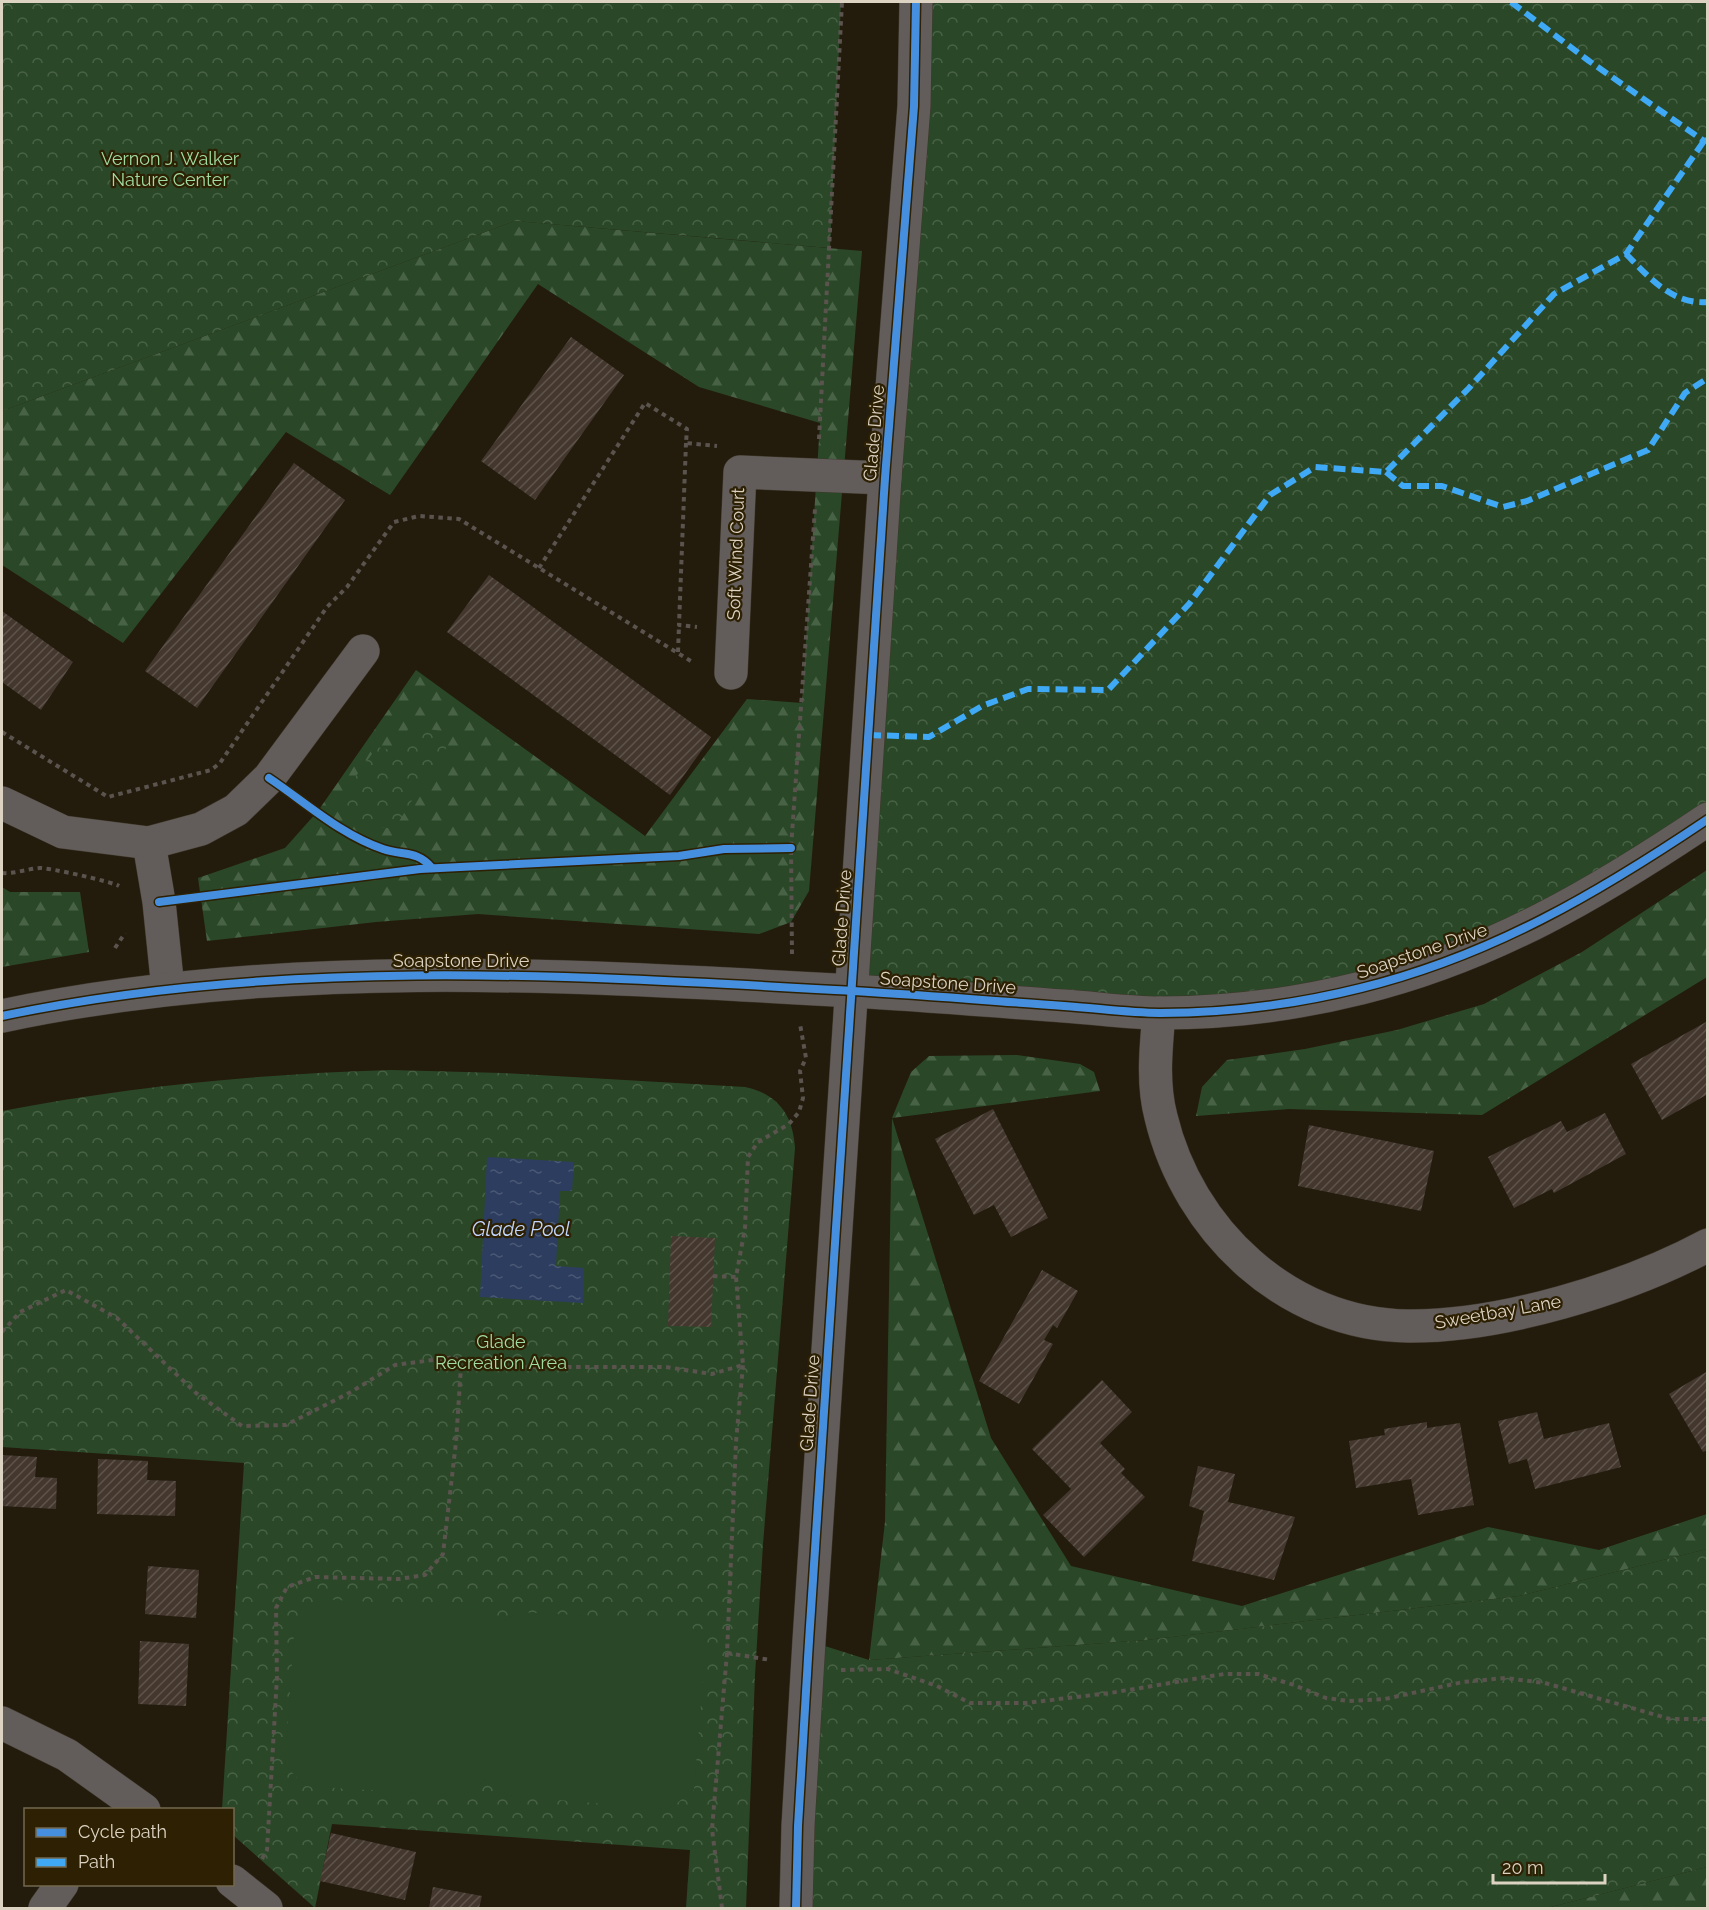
<svg xmlns="http://www.w3.org/2000/svg" width="1709" height="1910" font-family="Raleway,sans-serif">
  <defs>
    <pattern id="forest-firs" width="22" height="20" patternUnits="userSpaceOnUse" patternTransform="scale(1.5)"><rect width="22" height="20" fill="#2a4828"/><path d="M5 1l3.5 6h-7zM16 11l3.5 6h-7z" fill="#486246"/></pattern>
    <pattern id="park-crowns" width="20" height="18" patternUnits="userSpaceOnUse" patternTransform="scale(1.5)"><rect width="20" height="18" fill="#2a4828"/><path d="M2 6a3 3 0 1 1 6 0M12 15a3 3 0 1 1 6 0" fill="none" stroke="#486246"/></pattern>
    <pattern id="water-ripples" width="26" height="14" patternUnits="userSpaceOnUse" patternTransform="scale(1.5)"><rect width="26" height="14" fill="#2c3d5f"/><path d="M2 4q2-2 4 0t4 0M15 11q2-2 4 0t4 0" fill="none" stroke="#4a5874"/></pattern>
    <pattern id="building-hatch" width="6" height="6" patternUnits="userSpaceOnUse" patternTransform="scale(1.5)"><rect width="6" height="6" fill="#44382e"/><path d="M-1 1l2-2M0 6l6-6M5 7l2-2" fill="none" stroke="#5e544b"/></pattern>
  </defs>
  <rect width="100%" height="100%" fill="#231c0d"/>
  <g fill="url(#forest-firs)">
    <polygon points="515,221 862,251 809,891 791,922 759,934 478,914 376,922 207,941 198,878 285,848 318,811 416,670 645,836 747,699 802,703 820,423 699,387 538,284 390,495 286,432 123,643 2,565 2,411"/>
    <polygon points="1707,870 1707,977 1482,1115 1289,1109 1196,1116 1202,1087 1227,1060 1305,1049 1397,1030 1484,1004 1582,952"/>
    <polygon points="2,887 10,892 80,892 89,952 2,967"/>
    <polygon points="1017,1055 1080,1064 1094,1072 1100,1091 892,1118 991,1438 1071,1566 1242,1606 1488,1527 1599,1550 1707,1514 1707,1549 1519,1596 1146,1640 869,1660 885,1522 892,1118 911,1072 929,1056"/>
    <polygon points="1707,1867 1707,1908 1547,1908"/>
  </g>
  <g fill="url(#park-crowns)">
    <polygon points="2,2 841,2 830,248 515,221 2,411"/>
    <polygon points="916,2 1707,2 1707,819 1564,910 1270,1005 852,991"/>
    <path d="M409,726L441,731C451,743 444,755 441,768L429,773L398,823L388,828L352,823L342,811L340,798L377,747L400,752Z"/>
    <path d="M391,1070L502,1073L745,1087C778,1094 793,1115 795,1148L763,1544L755,1675L746,1908H686L690,1850L332,1824L315,1908L233,1835L232,1810L222,1809L244,1463L2,1447V1111C131,1086 260,1074 391,1070Z"/>
    <polygon points="1707,1549 1707,1867 1547,1908 802,1908 809,1641 869,1660 1146,1640 1519,1596"/>
  </g>
  <polygon fill="#2a4828" points="319,1599 481,1608 497,1627 518,1612 685,1621 706,1641 694,1790 669,1809 508,1796 487,1778 463,1796 305,1786 285,1765 295,1619"/>
  <polygon fill="url(#water-ripples)" points="487,1157 574,1162 572,1191 560,1191 556,1266 584,1268 583,1303 480,1297"/>
  <g fill="url(#building-hatch)">
    <polygon points="571,337 624,375 535,500 481,461"/>
    <polygon points="294,463 345,500 197,708 145,671"/>
    <polygon points="489,575 711,737 670,795 447,632"/>
    <polygon points="2,611 73,662 41,710 2,682"/>
    <polygon points="1706,1022 1708,1094 1662,1120 1631,1064"/>
    <polygon points="993,1109 1048,1218 1011,1237 994,1205 974,1215 935,1139"/>
    <polygon points="1605,1113 1626,1154 1554,1193 1552,1189 1514,1208 1488,1157 1561,1121 1567,1132"/>
    <polygon points="1309,1125 1434,1151 1421,1211 1298,1186"/>
    <polygon points="671,1236 715,1238 711,1327 668,1326"/>
    <polygon points="1042,1270 1078,1291 1057,1328 1053,1325 1044,1340 1053,1344 1019,1404 979,1381"/>
    <polygon points="1708,1371 1708,1450 1703,1452 1669,1394"/>
    <polygon points="1102,1380 1132,1412 1100,1443 1125,1469 1121,1473 1145,1497 1084,1557 1043,1515 1071,1489 1032,1449"/>
    <polygon points="1537,1412 1544,1439 1609,1423 1621,1467 1535,1489 1527,1459 1509,1464 1498,1421"/>
    <polygon points="1427,1422 1427,1428 1460,1423 1474,1505 1418,1515 1411,1479 1356,1488 1349,1441 1385,1435 1384,1429"/>
    <polygon points="2,1455 37,1457 35,1477 57,1478 56,1509 2,1506"/>
    <polygon points="98,1459 148,1461 147,1480 176,1481 175,1516 97,1514"/>
    <polygon points="1198,1466 1235,1474 1228,1502 1295,1517 1274,1580 1192,1561 1204,1511 1189,1506"/>
    <polygon points="148,1566 199,1570 196,1618 145,1614"/>
    <polygon points="140,1641 189,1644 186,1706 138,1704"/>
    <polygon points="331,1833 416,1852 405,1900 320,1881"/>
    <polygon points="433,1887 482,1896 479,1908 429,1908"/>
  </g>
  <g fill="none" stroke-linecap="round" stroke-linejoin="round">
    <defs>
      <g id="minor">
        <polyline points="731,673 740,472 885,478"/>
        <polyline points="2,803 63,832 149,843 159,902 168,989"/>
        <polyline points="149,843 201,829 236,810 269,778 363,651"/>
        <path d="M1159,1013C1156,1048 1152,1083 1161,1117C1188,1230 1287,1325 1408,1326C1500,1327 1626,1289 1708,1245"/>
        <polyline points="2,1723 67,1755 144,1810"/>
        <polyline points="232,1881 266,1908"/>
        <polyline points="45,1908 62,1884"/>
      </g>
      <g id="tertiary">
        <path d="M2,1016C281,957 570,975 853,991C923,995 994,1001 1064,1006C1096,1008 1128,1013 1160,1013C1227,1013 1297,1004 1361,988C1491,956 1598,893 1708,819"/>
        <polyline points="796,1908 798,1826 809,1641 885,478 914,106 916,2"/>
      </g>
    </defs>
    <use href="#minor" stroke="#3f382c" stroke-width="34"/>
    <use href="#tertiary" stroke="#3f382c" stroke-width="34"/>
    <g stroke="#5a534e" stroke-width="4" stroke-dasharray="4.5 4.5" stroke-linecap="butt">
      <polyline points="819,439 842,2"/>
      <polyline points="686,443 679,625 697,627"/>
      <polyline points="539,568 645,403 687,429 686,443 717,446"/>
      <polyline points="678,652 679,625"/>
      <polyline points="2,732 108,797 211,770 220,763 327,607 347,587 394,522 419,516 459,519 694,663"/>
      <path d="M2,873C14,874 27,869 40,868C50,868 110,881 119,886"/>
      <polyline points="115,948 125,933"/>
      <polyline points="792,954 791,848 815,509"/>
      <polyline points="713,1276 736,1277"/>
      <polyline points="2,1332 20,1312 66,1290 117,1318 196,1393 242,1426 286,1425 351,1392 395,1365 455,1357 461,1367"/>
      <polyline points="727,1653 771,1660"/>
      <polyline points="841,1670 888,1669 937,1686 970,1703 1026,1703 1110,1693 1224,1674 1258,1674 1294,1685 1326,1698 1349,1701 1385,1699 1463,1682 1505,1678 1545,1683 1670,1719 1708,1719"/>
      <polyline points="262,1859 267,1850 277,1677 276,1608 287,1587 315,1577 399,1579 425,1575 443,1554 456,1442 461,1367 666,1367 712,1374 743,1365 736,1277 745,1228 748,1157 758,1142 789,1124 799,1112 803,1098 800,1071 806,1058 800,1024"/>
      <polyline points="722,1908 712,1829 727,1653 736,1442 743,1365"/>
    </g>
    <use href="#minor" stroke="#625d5a" stroke-width="33"/>
    <use href="#tertiary" stroke="#625d5a" stroke-width="33"/>
    <g stroke="#3fa9f5" stroke-width="6" stroke-dasharray="12 6" stroke-linecap="butt">
      <polyline points="1511,2 1589,61 1704,141 1708,140"/>
      <path d="M1626,254C1649,277 1672,305 1708,302"/>
      <polyline points="1386,472 1403,486 1442,486 1503,507 1527,501 1648,450 1685,393 1708,378"/>
      <polyline points="869,735 929,737 982,706 1028,689 1108,690 1189,604 1270,495 1315,467 1386,472 1469,388 1554,294 1626,254 1704,141"/>
    </g>
    <defs>
      <g id="cycleway">
        <path d="M269,778C305,802 341,835 383,849C403,856 417,850 432,868"/>
        <polyline points="159,902 420,869 679,856 724,849 791,848"/>
        <path d="M2,1016C281,957 570,975 853,991C923,995 994,1001 1064,1006C1096,1008 1128,1013 1160,1013C1227,1013 1297,1004 1361,988C1491,956 1598,893 1708,819"/>
        <polyline points="796,1908 798,1826 809,1641 885,478 914,106 916,2"/>
      </g>
    </defs>
    <use href="#cycleway" stroke="#2d2003" stroke-width="11"/>
    <use href="#cycleway" stroke="#468fdf" stroke-width="8"/>
  </g>
  <g text-anchor="middle" stroke-width="4.5" stroke-linejoin="round" paint-order="stroke">
    <g font-size="18" fill="#a0dca1" stroke="#2d2003">
      <text x="170" y="165">Vernon J. Walker<tspan x="170" dy="21">Nature Center</tspan></text>
      <text x="501" y="1348">Glade<tspan x="501" dy="21">Recreation Area</tspan></text>
    </g>
    <g font-size="18" fill="#dcd3c2" stroke="#2d2003">
      <text transform="translate(874 433) rotate(-85)" y="6">Glade Drive</text>
      <text transform="translate(736 554) rotate(-88)" y="6">Soft Wind Court</text>
      <text transform="translate(842 918) rotate(-86)" y="6">Glade Drive</text>
      <text transform="translate(1422 951) rotate(-19)" y="6">Soapstone Drive</text>
      <text x="461" y="967">Soapstone Drive</text>
      <text transform="translate(948 983) rotate(4)" y="6">Soapstone Drive</text>
      <text transform="translate(1498 1312) rotate(-10)" y="6">Sweetbay Lane</text>
      <text transform="translate(810 1403) rotate(-86)" y="6">Glade Drive</text>
    </g>
    <g font-size="20" font-style="italic" fill="#c1d6ff" stroke="#2d2003">
      <text x="521" y="1236">Glade Pool</text>
    </g>
  </g>
  <rect width="1709" height="1910" fill="none" stroke="#dcd3c2" stroke-width="6"/>
  <rect x="24" y="1808" width="210" height="78" fill="#2d2003" stroke="#73684f" stroke-width="1.5"/>
  <rect x="36" y="1828" width="30" height="9" fill="#468fdf" stroke="#73684f" stroke-width="1.5"/>
  <text x="78" y="1838" font-size="18" fill="#dcd3c2">Cycle path</text>
  <rect x="36" y="1858" width="30" height="9" fill="#3fa9f5" stroke="#73684f" stroke-width="1.5"/>
  <text x="78" y="1868" font-size="18" fill="#dcd3c2">Path</text>
  <path d="M1493 1874v9h112v-9" fill="none" stroke="#dcd3c2" stroke-width="3"/>
  <text x="1502" y="1874" font-size="18" fill="#dcd3c2" stroke="#2d2003" stroke-width="4.5" paint-order="stroke">20 m</text>
</svg>
